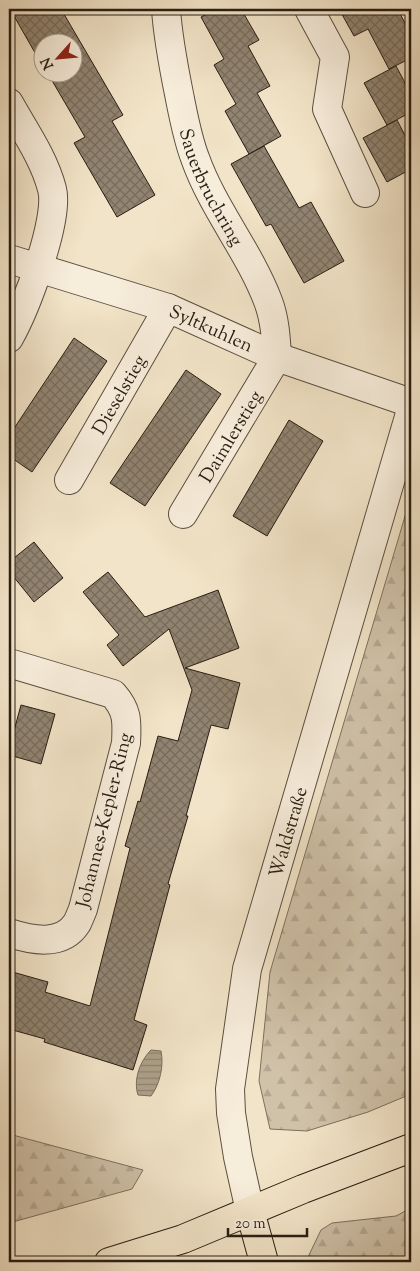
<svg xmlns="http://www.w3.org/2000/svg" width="420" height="1271" font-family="'Sorts Mill Goudy',serif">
  <defs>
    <pattern id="forest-firs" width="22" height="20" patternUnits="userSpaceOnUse" patternTransform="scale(1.25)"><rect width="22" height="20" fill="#d0c2a9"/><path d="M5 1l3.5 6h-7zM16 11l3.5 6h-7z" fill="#b3a691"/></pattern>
    <pattern id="water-rules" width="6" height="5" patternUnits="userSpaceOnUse" patternTransform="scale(1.25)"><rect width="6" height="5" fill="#ada08a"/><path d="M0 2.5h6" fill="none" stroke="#8d8270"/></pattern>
    <pattern id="building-cross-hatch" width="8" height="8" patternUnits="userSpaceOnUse" patternTransform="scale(1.25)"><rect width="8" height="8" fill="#918471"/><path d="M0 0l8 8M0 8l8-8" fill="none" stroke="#766b5c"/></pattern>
  </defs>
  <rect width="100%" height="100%" fill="#f2e4c8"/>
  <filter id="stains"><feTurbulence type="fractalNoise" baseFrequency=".004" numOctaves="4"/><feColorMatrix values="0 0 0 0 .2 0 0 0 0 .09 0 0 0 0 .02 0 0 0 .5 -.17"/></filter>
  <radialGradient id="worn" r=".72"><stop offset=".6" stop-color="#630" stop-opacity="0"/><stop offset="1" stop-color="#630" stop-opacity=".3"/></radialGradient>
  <g fill="url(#forest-firs)" stroke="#7c705e">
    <polygon points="411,496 411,1094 368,1112 307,1131 270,1129 259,1081 270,972"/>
    <polygon points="9,1134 143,1170 132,1189 9,1223"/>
    <polygon points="411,1208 411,1262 308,1262 309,1255 321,1230 332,1223 396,1216"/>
  </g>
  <path fill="url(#water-rules)" stroke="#786c5a" d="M151,1050L161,1051C164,1066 160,1084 151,1096L138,1095C133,1080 140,1061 151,1050Z"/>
  <g fill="url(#building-cross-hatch)" stroke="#281d13">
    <polygon points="10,9 61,9 123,115 112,121 155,195 117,217 74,143 85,137 47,72 72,72 72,42 42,42 42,65"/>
    <polygon points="216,9 241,9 259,40 248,46 270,86 257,93 281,136 249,154 225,111 236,104 214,65 224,59 201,17"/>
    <polygon points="339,9 406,9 399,12 411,34 411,58 389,69 368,29 354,36"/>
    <polygon points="396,66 411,94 411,112 387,125 364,83"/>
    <polygon points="397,120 411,147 411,169 387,182 363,138"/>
    <polygon points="264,146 299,208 311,202 344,261 304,283 271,224 266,226 231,164"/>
    <polygon points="74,338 107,361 32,472 9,456 9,436"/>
    <polygon points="186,370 221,394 145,506 110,483"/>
    <polygon points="289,420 323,441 267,536 233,516"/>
    <polygon points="34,542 63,578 34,602 9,571 9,562"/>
    <polygon points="108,572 145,617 218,590 239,648 185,668 240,683 228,729 211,725 186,816 188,816 168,884 170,885 134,1020 147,1025 133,1070 44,1042 45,1039 9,1029 9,971 48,982 45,992 90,1006 130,848 125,846 138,801 140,802 158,736 178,741 192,690 169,629 123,666 107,645 119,635 83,592"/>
    <polygon points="21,705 55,714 41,764 9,755 9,749"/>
  </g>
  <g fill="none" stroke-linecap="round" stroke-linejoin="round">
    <defs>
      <g id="minor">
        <path id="s1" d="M166,9C168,40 174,69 180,99C184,119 188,140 195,158C213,209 249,251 268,301C275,319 276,339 277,357L183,514"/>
        <polyline points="309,9 335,57 327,109 365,193"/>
        <path d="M9,103C24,130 44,158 52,189C60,219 25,310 9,338"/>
        <path id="s2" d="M9,259L168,308L277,357L411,403"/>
        <path id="s3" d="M69,480L168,308"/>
        <path d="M9,663L113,694C128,711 127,721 126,743L83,909C81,914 79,919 77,923C62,947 31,940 9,933"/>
        <path id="s4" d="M250,1211L238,1157L231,1113L230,1089L247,969L411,410"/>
      </g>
      <g id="major">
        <polyline points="250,1211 264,1262"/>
        <polyline points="109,1262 183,1239 303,1189 411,1148"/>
      </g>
    </defs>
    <use href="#minor" stroke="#5a4f40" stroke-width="30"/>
    <use href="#major" stroke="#281d13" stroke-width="30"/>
    <use href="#minor" stroke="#f7eddb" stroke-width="28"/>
    <use href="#major" stroke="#f2e4c8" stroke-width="28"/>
  </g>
  <g text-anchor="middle" stroke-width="4" stroke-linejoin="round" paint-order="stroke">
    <g font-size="19" fill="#281d13" stroke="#f7eddb">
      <text dy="7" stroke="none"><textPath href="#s1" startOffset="185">Sauerbruchring</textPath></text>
      <text dy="7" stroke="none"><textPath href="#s2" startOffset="214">Syltkuhlen</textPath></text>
      <text dy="7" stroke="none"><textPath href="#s3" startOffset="99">Dieselstieg</textPath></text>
      <text transform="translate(230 436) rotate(-59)" y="7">Daimlerstieg</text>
      <text transform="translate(103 820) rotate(-76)" y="7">Johannes-Kepler-Ring</text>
      <text dy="7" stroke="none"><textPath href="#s4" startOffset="388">Waldstraße</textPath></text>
    </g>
  </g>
  <rect width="420" height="1271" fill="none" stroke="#f2e4c8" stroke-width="30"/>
  <rect x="10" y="10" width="400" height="1251" fill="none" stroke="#281d13" stroke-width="2.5"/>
  <rect x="15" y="15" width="390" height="1241" fill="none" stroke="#281d13"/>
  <g transform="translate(58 58) rotate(243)"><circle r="24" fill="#f7eddb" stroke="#a49a8b"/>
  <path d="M0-4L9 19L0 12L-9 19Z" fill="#8f2418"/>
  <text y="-8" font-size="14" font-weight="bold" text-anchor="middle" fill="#281d13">N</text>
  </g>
  <path d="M228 1228v8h79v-8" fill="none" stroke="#281d13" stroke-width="2.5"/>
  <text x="235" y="1228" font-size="15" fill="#281d13" stroke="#f7eddb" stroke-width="4" paint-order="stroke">20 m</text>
  <rect width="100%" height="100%" filter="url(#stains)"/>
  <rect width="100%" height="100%" fill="url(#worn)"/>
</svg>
